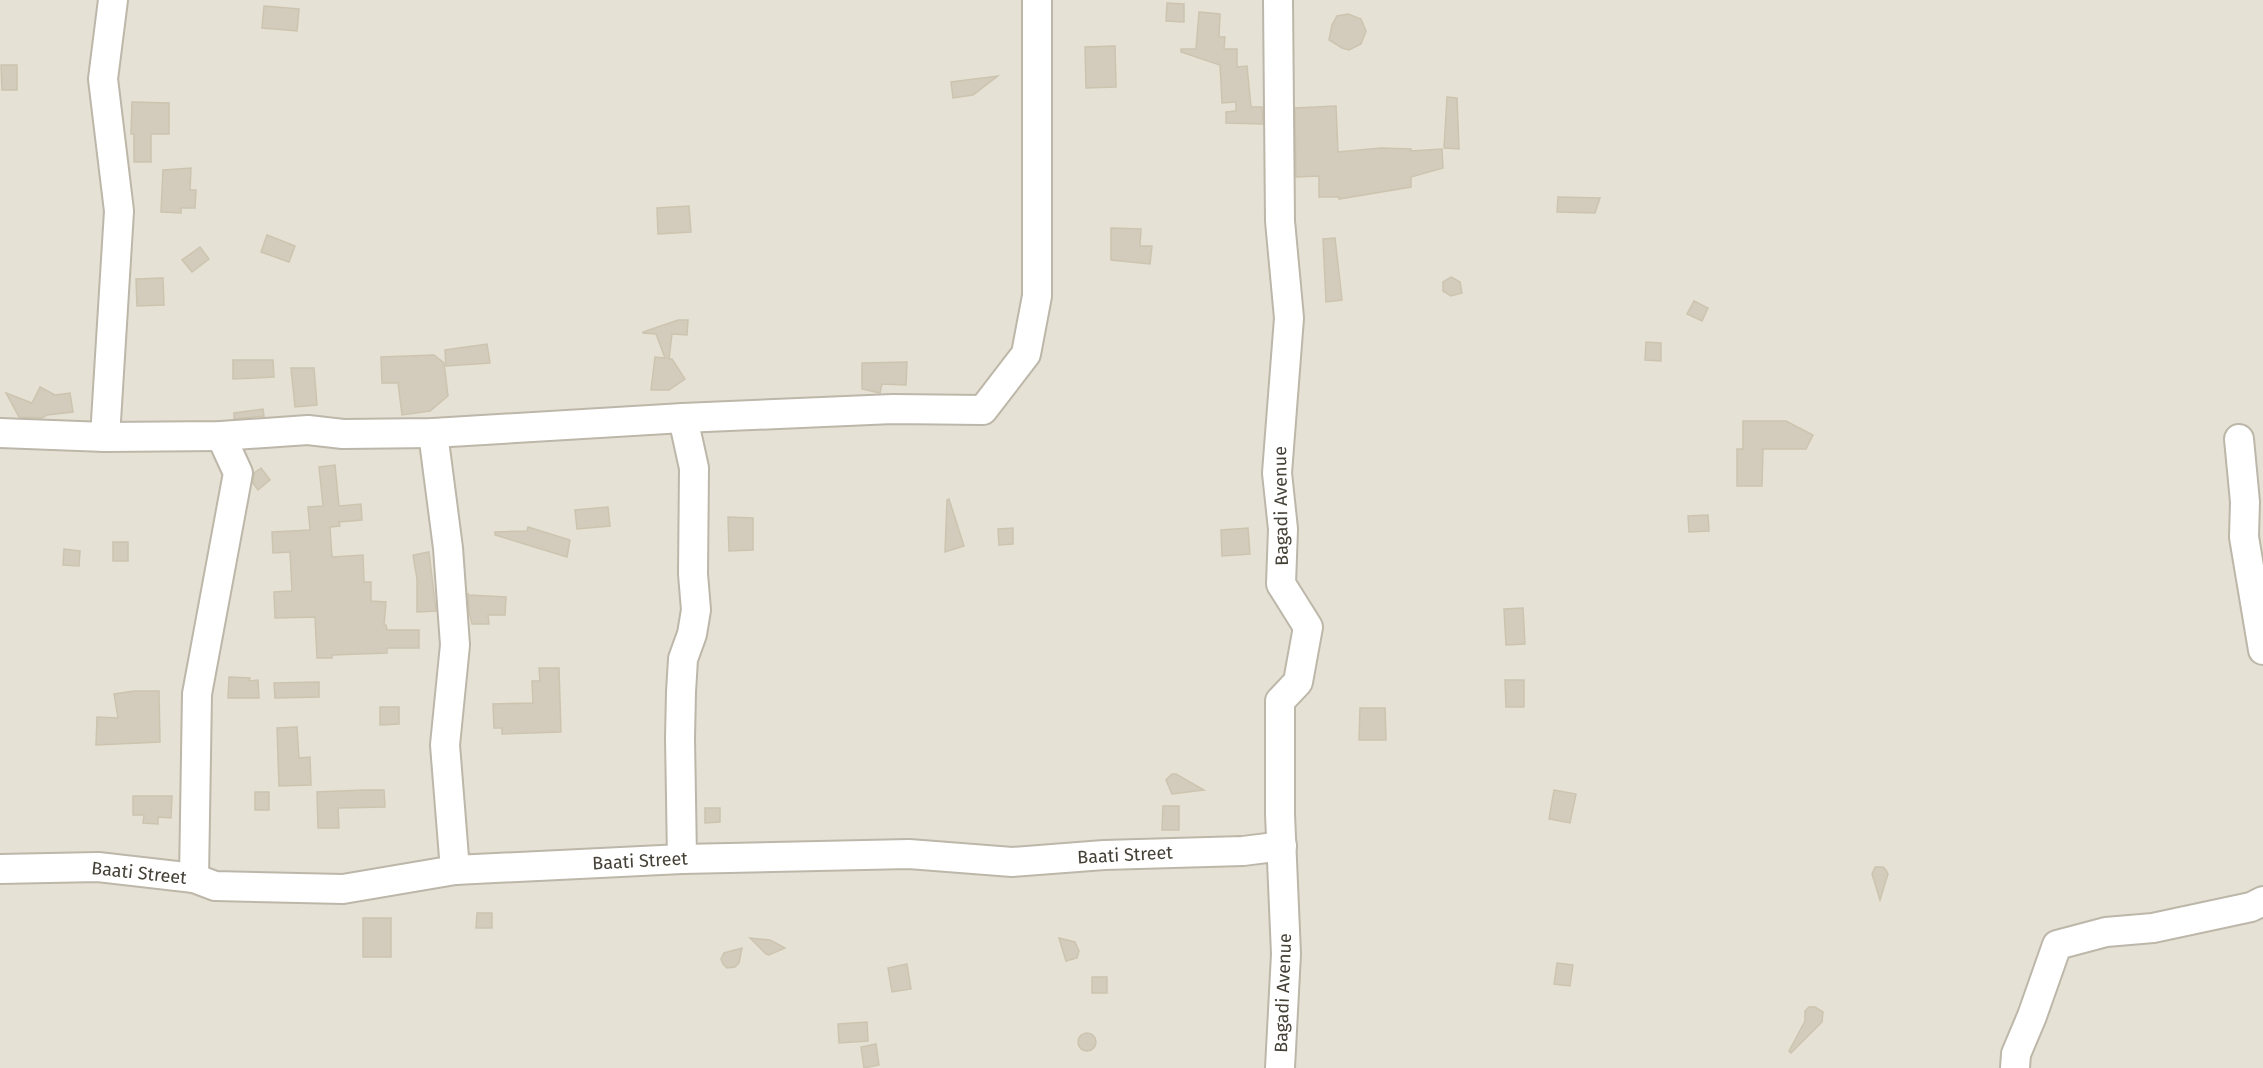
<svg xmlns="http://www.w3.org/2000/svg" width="2263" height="1068" font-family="'Fira Sans',sans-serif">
  <rect width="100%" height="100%" fill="#f2efe6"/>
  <rect fill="#e5e1d4" x="0" y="0" width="2263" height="1068"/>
  <g fill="#d3ccbc" stroke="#cdc4b0" stroke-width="1.5">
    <polygon points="1167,3 1184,4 1184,22 1166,21"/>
    <polygon points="264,6 299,9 297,31 262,28"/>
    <polygon points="1199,12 1220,14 1219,37 1225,37 1224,49 1237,49 1237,67 1247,66 1251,107 1262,107 1263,124 1226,123 1226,112 1236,111 1236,102 1222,103 1220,65 1181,52 1181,49 1196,49"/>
    <polygon points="1348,14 1361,19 1366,31 1361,44 1349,50 1342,48 1329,40 1332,25 1337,16"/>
    <polygon points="1115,46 1116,87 1086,88 1085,47"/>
    <polygon points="1,65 17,65 17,90 2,90"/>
    <polygon points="998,76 973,95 953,98 951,82"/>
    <polygon points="1447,97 1457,98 1459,149 1444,148"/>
    <polygon points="132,102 169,103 169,134 151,134 151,162 134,162 134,134 131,134"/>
    <polygon points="1336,106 1338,152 1381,148 1411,149 1411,151 1442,149 1443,168 1411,177 1411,187 1339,199 1339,197 1319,197 1319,176 1296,177 1295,108"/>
    <polygon points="191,168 190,190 196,190 195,208 181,208 181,213 161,212 163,170"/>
    <polygon points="1558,197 1600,198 1595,213 1557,212"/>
    <polygon points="689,206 691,232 658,234 657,208"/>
    <polygon points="1111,228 1141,229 1140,246 1152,246 1150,264 1111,260"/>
    <polygon points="267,235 295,246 289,262 261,252"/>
    <polygon points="1335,238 1342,300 1326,302 1323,239"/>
    <polygon points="200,247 209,259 192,272 182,260"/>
    <polygon points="1451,277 1460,282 1462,293 1451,296 1443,291 1443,282"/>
    <polygon points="163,278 164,305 137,306 136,279"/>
    <polygon points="1694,301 1708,308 1702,321 1687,314"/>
    <polygon points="678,320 688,320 687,335 672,334 669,359 672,359 685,379 669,390 651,390 655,357 665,358 656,334 643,333 643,332"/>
    <polygon points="1646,342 1661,343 1661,361 1645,360"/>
    <polygon points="487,344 490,363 446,366 445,350"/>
    <polygon points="434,355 444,363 448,396 430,411 402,415 398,383 382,383 381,357"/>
    <polygon points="233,360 273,360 274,377 233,379"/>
    <polygon points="907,362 906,385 882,384 880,393 862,389 862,363"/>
    <polygon points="291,368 314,368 317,405 295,407"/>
    <polygon points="40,387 55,395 70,393 73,412 47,415 42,418 19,417 6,393 32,403"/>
    <polygon points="263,409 264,416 234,419 234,413"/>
    <polygon points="1743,421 1786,421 1813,435 1806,449 1763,449 1762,486 1737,486 1737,449 1743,449"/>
    <polygon points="335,465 339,506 361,504 362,520 339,522 340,526 330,527 332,557 363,555 364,582 371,582 371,601 386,602 384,625 386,625 387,630 419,630 419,648 387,648 387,653 332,655 332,658 317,658 315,617 275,618 274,592 292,591 290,552 273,553 272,532 310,530 308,507 323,506 319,467"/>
    <polygon points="261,468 270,480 258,490 253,483 254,473"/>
    <polygon points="949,499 964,546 945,552 947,500"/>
    <polygon points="608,507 610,526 577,529 575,510"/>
    <polygon points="1708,515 1709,531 1689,532 1688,516"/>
    <polygon points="728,517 753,518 753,550 729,551"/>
    <polygon points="528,527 570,540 567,557 495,535 495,532 527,531"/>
    <polygon points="1013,528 1013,544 999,545 998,529"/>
    <polygon points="1248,528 1250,554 1222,556 1221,530"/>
    <rect x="113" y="542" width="15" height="19"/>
    <polygon points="64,549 80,551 79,566 63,565"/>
    <polygon points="429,552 436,611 417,612 417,579 413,555"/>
    <polygon points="468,593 468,595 506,597 505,615 488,615 489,624 472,624 469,612"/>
    <polygon points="1523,608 1525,644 1506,645 1504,609"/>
    <polygon points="539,668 559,668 561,732 502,734 502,728 494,728 493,704 533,703 532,681 540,681"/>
    <polygon points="229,677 250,678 249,681 258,680 259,698 228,698"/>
    <polygon points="1505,680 1524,680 1524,707 1506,707"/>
    <polygon points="319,682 319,697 275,698 274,683"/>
    <polygon points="134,691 159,691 160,742 96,745 97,717 118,718 114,694"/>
    <polygon points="380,707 399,707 399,724 380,725"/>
    <polygon points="1360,708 1385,708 1386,740 1359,740"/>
    <polygon points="297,727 299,758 310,757 311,785 279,786 277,728"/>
    <polygon points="1172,774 1176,774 1204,790 1172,794 1166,780"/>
    <polygon points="364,790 384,790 385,807 338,808 339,828 318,828 317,792"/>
    <polygon points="1554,790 1576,794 1570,823 1549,819"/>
    <rect x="255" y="792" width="14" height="18"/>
    <polygon points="133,796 172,796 171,818 158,817 158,824 143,823 144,815 133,815"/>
    <polygon points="1163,806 1179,806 1179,830 1162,830"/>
    <polygon points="705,808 720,808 720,822 705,823"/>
    <polygon points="1875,867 1883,867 1886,870 1888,874 1880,900 1872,874"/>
    <polygon points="477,913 492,913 492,928 476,928"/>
    <rect x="363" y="918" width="28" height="39"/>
    <polygon points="750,938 770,940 785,948 769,955 766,954"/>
    <polygon points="1059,938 1075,942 1079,951 1077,958 1066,961"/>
    <polygon points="742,948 739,963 735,967 727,968 723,964 721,959 724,953"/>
    <polygon points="1557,963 1573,965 1570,986 1554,984"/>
    <polygon points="907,964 911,989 892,992 888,968"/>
    <rect x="1092" y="977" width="15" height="16"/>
    <polygon points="1809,1007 1815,1007 1823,1012 1822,1022 1791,1053 1789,1051 1805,1021 1805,1011"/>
    <polygon points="867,1022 868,1041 839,1043 838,1024"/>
    <circle cx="1087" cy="1042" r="9"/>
    <polygon points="876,1044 879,1065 864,1068 861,1047"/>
  </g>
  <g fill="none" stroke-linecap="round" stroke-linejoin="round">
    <defs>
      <g id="minor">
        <polyline points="1278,0 1280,221 1289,318 1277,473 1283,529 1281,584 1308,627 1298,682 1280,701 1280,814 1286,954 1280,1068"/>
        <polyline points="0,433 105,437 221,436 308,430 343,434 433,433 683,418 893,409 983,410 1026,354 1037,296 1037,0"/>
        <polyline points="433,433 448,548 455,645 445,745 455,870"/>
        <polyline points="105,437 119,211 103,79 113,0"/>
        <polyline points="2239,439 2245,502 2244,537 2263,650"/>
        <polyline points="682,859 680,738 681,692 683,659 692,634 696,610 693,574 694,468 683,418"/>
        <polyline points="0,869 98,867 194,878 215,886 343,889 455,870 682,859 909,854 1012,862 1104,855 1243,851 1282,846"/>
        <polyline points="194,878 197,694 238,473 221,436"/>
        <polyline points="2015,1068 2016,1054 2032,1016 2057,945 2106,932 2153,928 2251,907 2263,901"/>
      </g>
    </defs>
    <use href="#minor" stroke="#bdb7a9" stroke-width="32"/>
    <use href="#minor" stroke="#fff" stroke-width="28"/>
  </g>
  <g text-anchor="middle" stroke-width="4.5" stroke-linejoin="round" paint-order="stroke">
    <g font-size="18" fill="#444036" stroke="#fff">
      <text transform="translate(1281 506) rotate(-91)" y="6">Bagadi Avenue</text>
      <text transform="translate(1125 855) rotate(-3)" y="6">Baati Street</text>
      <text transform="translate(640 861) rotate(-3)" y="6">Baati Street</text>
      <text transform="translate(139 873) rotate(6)" y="6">Baati Street</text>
      <text transform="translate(1283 993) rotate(-88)" y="6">Bagadi Avenue</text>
    </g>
  </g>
</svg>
